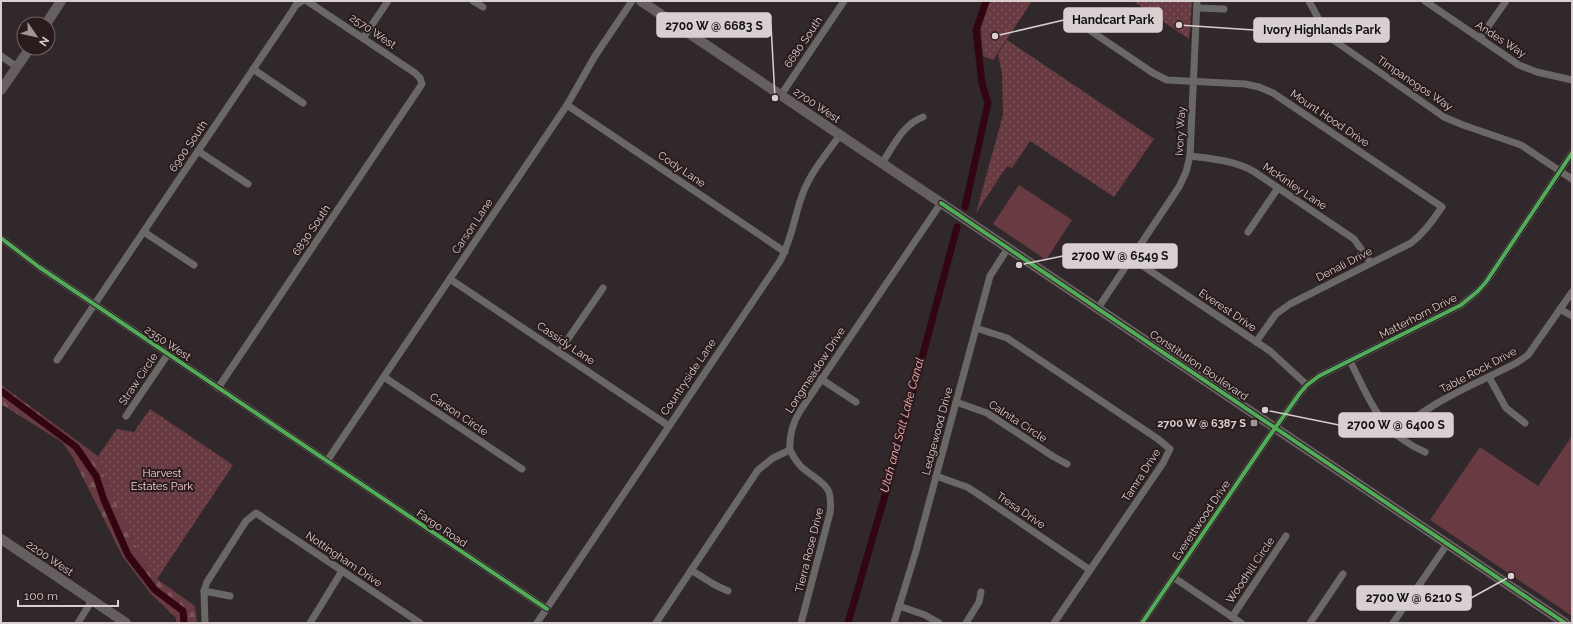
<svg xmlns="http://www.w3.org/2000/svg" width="1573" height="624" font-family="Raleway,sans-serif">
  <defs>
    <pattern id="forest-firs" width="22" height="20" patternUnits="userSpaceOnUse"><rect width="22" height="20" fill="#683b42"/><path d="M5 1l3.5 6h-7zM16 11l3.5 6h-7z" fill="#7d565c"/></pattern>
    <pattern id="park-dots" width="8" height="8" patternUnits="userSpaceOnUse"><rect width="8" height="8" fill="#683b42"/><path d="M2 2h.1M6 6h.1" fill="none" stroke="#7d565c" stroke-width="1.8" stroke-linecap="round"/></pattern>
  </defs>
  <rect width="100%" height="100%" fill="#30282a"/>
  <g fill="#683b42">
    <polygon points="1019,185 1072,220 1046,260 993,224"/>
    <polygon points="1572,436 1572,616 1430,520 1480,447 1538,486"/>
  </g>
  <polygon fill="url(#forest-firs)" points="1,385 98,456 104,475 134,542 157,579 195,606 197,623 176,623 176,618 150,593 123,557 72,456 62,442 1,404"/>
  <g fill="url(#park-dots)">
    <polygon points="990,1 1032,1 993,60 983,56 981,27"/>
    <polygon points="1133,1 1192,1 1189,39"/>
    <polygon points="1007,40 1154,139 1114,197 1030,141 1012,168 1007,166 976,213 1003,115 1002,73 998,54"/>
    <polygon points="150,409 233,465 157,579 134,542 104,475 98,456 117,429 134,432"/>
  </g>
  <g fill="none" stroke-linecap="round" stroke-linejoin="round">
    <g stroke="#330511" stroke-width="7">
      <polyline points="965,207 988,103 982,84 976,30 986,1"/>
      <polyline points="1,391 76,447 96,476 104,500 128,555 155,590 183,611 184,623"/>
      <polyline points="848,623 888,485 957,227"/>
    </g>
    <g stroke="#6a6767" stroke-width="7">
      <polyline points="473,1 483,7"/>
      <polyline points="1309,1 1324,29 1332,39 1444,117 1463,125 1521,145 1572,179"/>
      <polyline points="1425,1 1519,65 1537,72 1572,80"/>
      <polyline points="1197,8 1224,9"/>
      <path d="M1082,25L1153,73L1167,80L1245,84L1259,87L1273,93L1442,207C1433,220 1424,233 1411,243L1290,304L1276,314L1256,342"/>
      <polyline points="363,38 388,1"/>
      <polyline points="1480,38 1506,1"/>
      <polyline points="1,56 17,67"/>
      <polyline points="253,69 303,103"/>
      <polyline points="781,95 844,1"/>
      <polyline points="567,105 785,252"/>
      <polyline points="198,151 248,184"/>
      <path d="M1190,156C1212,159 1233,160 1253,171L1354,239L1371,263"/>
      <path d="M882,163C893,147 903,124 923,117"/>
      <polyline points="144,232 194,265"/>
      <polyline points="1248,232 1278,188"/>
      <polyline points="1,238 39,267 547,609"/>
      <polyline points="1131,258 1270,351 1307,385"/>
      <polyline points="450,279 669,426"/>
      <polyline points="1098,308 1179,187 1186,172 1190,156 1197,1"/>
      <polyline points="1560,309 1572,316"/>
      <polyline points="976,328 1007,338 1158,439 1170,449 1163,463 1054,623"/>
      <polyline points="559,352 603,288"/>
      <polyline points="57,360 291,13 296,5 302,1"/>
      <path d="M1350,361C1371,402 1379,432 1425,452"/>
      <polyline points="384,377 522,469"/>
      <polyline points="1489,377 1506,408 1525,423"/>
      <polyline points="821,379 856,402"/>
      <polyline points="218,388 422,84 420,78 415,73 307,1"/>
      <polyline points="956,402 987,413 1054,457 1067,464"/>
      <polyline points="126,416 168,354"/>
      <path d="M1396,435C1428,401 1477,384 1518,362L1528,355L1572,292"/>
      <path d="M790,450C794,458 798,465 805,470C824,485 833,485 830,513L801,623"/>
      <polyline points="327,461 567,105 595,56 632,1"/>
      <polyline points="936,476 967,487 978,494 1090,570"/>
      <polyline points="691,570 715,585 728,591"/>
      <polyline points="1173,577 1241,623"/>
      <polyline points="204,591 230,596"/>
      <polyline points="899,606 925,615 939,623"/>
      <polyline points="1232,617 1286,536"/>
      <polyline points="78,623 92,600"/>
      <polyline points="205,623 204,591 207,582 246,521 256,513 420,623"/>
      <polyline points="310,623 342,571"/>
      <path d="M537,623L780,261C793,237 794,216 803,193C811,172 827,153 840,135"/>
      <path d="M656,623L758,470L773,458L790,450C789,435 792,424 800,411L941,203"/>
      <polyline points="894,623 916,551 990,276 1008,248"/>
      <polyline points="966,623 979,602 981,592"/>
      <polyline points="1142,623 1268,438 1300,393 1307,385 1319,376 1461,305 1478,291 1486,282 1572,153"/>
      <polyline points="1310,623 1343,574"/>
      <polyline points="1393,623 1448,543"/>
    </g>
    <g stroke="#655f60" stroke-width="10">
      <polyline points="641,1 1565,623"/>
      <polyline points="46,24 61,1"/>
      <polyline points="1,90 30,48"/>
      <polyline points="1,539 126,623"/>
    </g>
    <defs>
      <g id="cycleway">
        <polyline points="941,203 1565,623"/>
        <polyline points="1,238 39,267 547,609"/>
        <polyline points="1142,623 1268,438 1300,393 1307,385 1319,376 1461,305 1478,291 1486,282 1572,153"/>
      </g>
    </defs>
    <use href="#cycleway" stroke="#2a1b1d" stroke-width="6"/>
    <use href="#cycleway" stroke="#51ab58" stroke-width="4"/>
  </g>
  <rect fill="#9e9596" stroke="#2a1b1d" stroke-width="1.5" x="1250" y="419" width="8" height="8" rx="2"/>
  <g text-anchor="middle" stroke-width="4" stroke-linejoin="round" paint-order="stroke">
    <g font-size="11" fill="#dacfd0" stroke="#2a1b1d">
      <text transform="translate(373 31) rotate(34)" y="4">2570 West</text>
      <text transform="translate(1501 39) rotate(33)" y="4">Andes Way</text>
      <text transform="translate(803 42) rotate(-56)" y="4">6680 South</text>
      <text transform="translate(1415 83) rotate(34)" y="4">Timpanogos Way</text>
      <text transform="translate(817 105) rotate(34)" y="4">2700 West</text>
      <text transform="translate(1330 118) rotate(34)" y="4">Mount Hood Drive</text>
      <text transform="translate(1180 131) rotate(-87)" y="4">Ivory Way</text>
      <text transform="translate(188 146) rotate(-56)" y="4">6900 South</text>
      <text transform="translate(682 169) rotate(34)" y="4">Cody Lane</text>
      <text transform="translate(1295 186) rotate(34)" y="4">McKinley Lane</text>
      <text transform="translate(472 226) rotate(-56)" y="4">Carson Lane</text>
      <text transform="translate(311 230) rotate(-56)" y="4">6830 South</text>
      <text transform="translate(1344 264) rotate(-27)" y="4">Denali Drive</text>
      <text transform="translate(1228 310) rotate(34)" y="4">Everest Drive</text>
      <text transform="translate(1418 316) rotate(-27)" y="4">Matterhorn Drive</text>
      <text transform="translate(168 343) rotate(34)" y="4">2350 West</text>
      <text transform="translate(566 343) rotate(34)" y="4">Cassidy Lane</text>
      <text transform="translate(1199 365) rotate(34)" y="4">Constitution Boulevard</text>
      <text transform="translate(815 370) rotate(-57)" y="4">Longmeadow Drive</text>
      <text transform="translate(1478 370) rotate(-28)" y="4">Table Rock Drive</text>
      <text transform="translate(688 377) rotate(-56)" y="4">Countryside Lane</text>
      <text transform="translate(138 379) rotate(-56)" y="4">Straw Circle</text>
      <text transform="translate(459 414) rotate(34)" y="4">Carson Circle</text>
      <text transform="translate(1018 421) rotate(33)" y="4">Calnita Circle</text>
      <text transform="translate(937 431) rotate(-75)" y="4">Ledgewood Drive</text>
      <text transform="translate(1141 475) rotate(-57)" y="4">Tamra Drive</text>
      <text transform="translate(1021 510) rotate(34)" y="4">Tresa Drive</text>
      <text transform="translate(1201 520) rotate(-56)" y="4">Everettwood Drive</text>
      <text transform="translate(442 528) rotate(34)" y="4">Fargo Road</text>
      <text transform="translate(809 550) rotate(-76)" y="4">Tierra Rose Drive</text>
      <text transform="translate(50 558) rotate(34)" y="4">2200 West</text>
      <text transform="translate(344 559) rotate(34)" y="4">Nottingham Drive</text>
      <text transform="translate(1250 570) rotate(-56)" y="4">Woodhill Circle</text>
    </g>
    <g font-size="11" font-weight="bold" fill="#dacfd0" stroke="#2a1b1d" text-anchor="end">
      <text x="1246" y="427">2700 W @ 6387 S</text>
    </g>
    <g font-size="11" fill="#f8d2d6" stroke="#2a1b1d">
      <text x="162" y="477">Harvest<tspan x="162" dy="13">Estates Park</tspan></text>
    </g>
    <g font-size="12" font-style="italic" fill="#f7aeb7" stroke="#2a1b1d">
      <text transform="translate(902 425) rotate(-75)" y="4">Utah and Salt Lake Canal</text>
    </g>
  </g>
  <path fill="none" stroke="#dacfd0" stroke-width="1.5" d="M995 36L1064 20M775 98L771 25M1179 25L1254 30M1019 265L1063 256M1265 410L1339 425M1511 576L1471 598"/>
  <g fill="#dacfd0" stroke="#2a1b1d" stroke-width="1.5">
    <circle cx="995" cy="36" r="4"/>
    <circle cx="775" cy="98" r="4"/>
    <circle cx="1179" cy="25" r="4"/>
    <circle cx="1019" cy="265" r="4"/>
    <circle cx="1265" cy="410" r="4"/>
    <circle cx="1511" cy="576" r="4"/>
  </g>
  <g fill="#dacfd0" stroke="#dacfd0" stroke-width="1.5">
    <rect x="1064" y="8" width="98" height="24" rx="4"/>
    <rect x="657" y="13" width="114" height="24" rx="4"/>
    <rect x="1254" y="18" width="135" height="24" rx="4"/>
    <rect x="1063" y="244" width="114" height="24" rx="4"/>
    <rect x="1339" y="413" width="114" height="24" rx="4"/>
    <rect x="1357" y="586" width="114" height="24" rx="4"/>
  </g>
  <g font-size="12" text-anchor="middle" font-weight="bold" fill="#111">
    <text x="1113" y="24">Handcart Park</text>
    <text x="714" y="30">2700 W @ 6683 S</text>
    <text x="1322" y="34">Ivory Highlands Park</text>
    <text x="1120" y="260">2700 W @ 6549 S</text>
    <text x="1396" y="429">2700 W @ 6400 S</text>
    <text x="1414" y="602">2700 W @ 6210 S</text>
  </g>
  <rect width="1573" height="624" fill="none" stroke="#dacfd0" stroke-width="4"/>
  <g transform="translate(36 36) rotate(124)"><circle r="19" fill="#2a1b1d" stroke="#706365"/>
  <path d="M0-3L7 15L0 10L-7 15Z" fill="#9e9596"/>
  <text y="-6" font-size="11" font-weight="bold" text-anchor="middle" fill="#dacfd0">N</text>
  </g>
  <path d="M18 600v6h100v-6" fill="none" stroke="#dacfd0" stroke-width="2"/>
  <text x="24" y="600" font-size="12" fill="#dacfd0" stroke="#2a1b1d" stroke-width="3" paint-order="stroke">100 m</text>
</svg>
